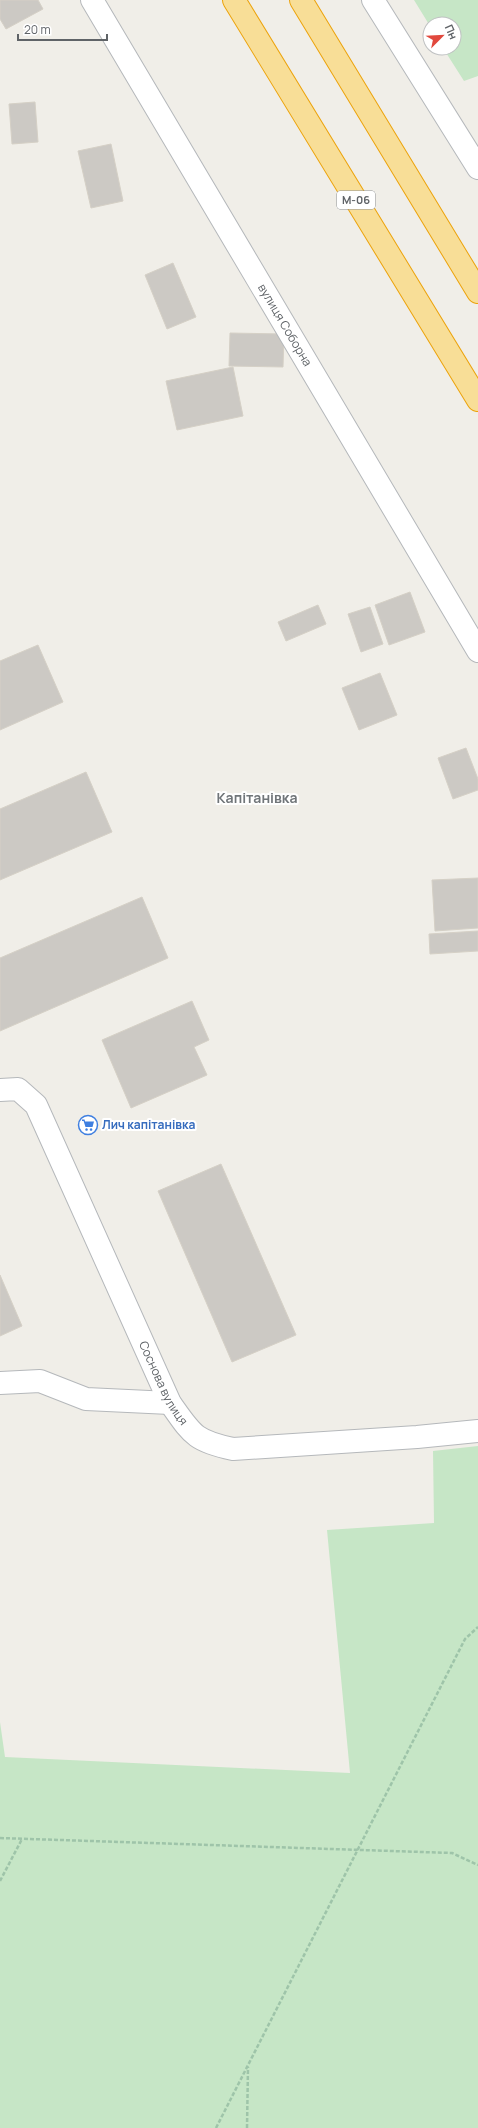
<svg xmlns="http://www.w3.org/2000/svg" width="478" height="2128" font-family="Manrope,sans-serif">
  <rect width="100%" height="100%" fill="#f0eee8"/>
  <g fill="#c6e6c6">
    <polygon points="414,0 478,0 478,76 464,81 443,48 454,48 454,24 430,24 430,26"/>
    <polygon points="478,1446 478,2128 0,2128 0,1722 5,1757 350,1773 327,1530 434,1523 433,1451"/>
  </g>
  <g fill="#ccc9c4" stroke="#d5d0c6">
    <polygon points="0,0 38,0 43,9 6,29 0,19"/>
    <polygon points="35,102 38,142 12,144 9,104"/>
    <polygon points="111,144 123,201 91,208 78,151"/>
    <polygon points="173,263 196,317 167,329 145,275"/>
    <polygon points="230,333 284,334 283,367 229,366"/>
    <polygon points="233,367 243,416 177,430 166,381"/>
    <polygon points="410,592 425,632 389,645 375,605"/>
    <polygon points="318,605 326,624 286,641 278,622"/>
    <polygon points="370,607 383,644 361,652 348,614"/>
    <polygon points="38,645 63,702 0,730 0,661"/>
    <polygon points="380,673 397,715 359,730 342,688"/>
    <polygon points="466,748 478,779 478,790 453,799 438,758"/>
    <polygon points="86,772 112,832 0,880 0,809"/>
    <polygon points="478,878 478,928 435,931 432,880"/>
    <polygon points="142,897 168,958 0,1031 0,958"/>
    <polygon points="478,931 478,951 430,954 429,934"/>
    <polygon points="192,1001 209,1040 194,1047 207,1075 131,1108 102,1040"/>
    <polygon points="221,1164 296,1335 232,1362 158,1191"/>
    <polygon points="0,1275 22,1326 0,1336"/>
  </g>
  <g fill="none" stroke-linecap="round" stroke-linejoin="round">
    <defs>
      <g id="minor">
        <path id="s1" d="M92,0L478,651"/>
        <polyline points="373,0 478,168"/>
        <path id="s2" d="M0,1090L18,1089L36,1105L170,1403C192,1434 194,1441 233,1449L417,1437L478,1431"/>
        <polyline points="0,1383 40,1381 86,1399 170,1403"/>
      </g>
      <g id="highway">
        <polyline points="234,0 478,400"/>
        <polyline points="301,0 478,292"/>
      </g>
    </defs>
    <use href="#minor" stroke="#b5b8bb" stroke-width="24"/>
    <use href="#highway" stroke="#eca30c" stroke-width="24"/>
    <g stroke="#9ec4a9" stroke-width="2.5" stroke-dasharray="4 2" stroke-linecap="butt">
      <polyline points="0,1838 452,1853 478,1865"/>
      <polyline points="0,1881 22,1839"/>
      <polyline points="216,2128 465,1639 478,1627"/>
      <polyline points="247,2128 248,2067"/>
    </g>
    <use href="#minor" stroke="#fff" stroke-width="22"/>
    <use href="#highway" stroke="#f8de97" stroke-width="22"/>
  </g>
  <defs>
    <symbol id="supermarket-ring" viewBox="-11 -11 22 22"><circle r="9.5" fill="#fff" stroke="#3f7fe0" stroke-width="1.5"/><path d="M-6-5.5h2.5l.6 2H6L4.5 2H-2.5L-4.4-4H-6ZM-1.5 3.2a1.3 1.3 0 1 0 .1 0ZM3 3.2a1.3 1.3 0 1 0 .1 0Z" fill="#3f7fe0"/></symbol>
  </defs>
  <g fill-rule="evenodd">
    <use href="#supermarket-ring" x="77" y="1114" width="22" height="22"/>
  </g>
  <g text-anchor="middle" stroke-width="4" stroke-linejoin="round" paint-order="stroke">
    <rect fill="#fff" stroke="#8f9295" stroke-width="1" x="337" y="191" width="38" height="18" rx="3"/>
    <g font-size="11" font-weight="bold" fill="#5f6367">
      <text x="356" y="204">М-06</text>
    </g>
    <g font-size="12" fill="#5f6367" stroke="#fff">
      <text dy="4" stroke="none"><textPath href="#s1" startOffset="378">вулиця Соборна</textPath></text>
      <text dy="4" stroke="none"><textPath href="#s2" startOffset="348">Соснова вулиця</textPath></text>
    </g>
    <g font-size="12" font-weight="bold" fill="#366cbe" stroke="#fff" text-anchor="start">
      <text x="102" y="1129">Лич капітанівка</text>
    </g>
    <g font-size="14" font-weight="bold" fill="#707579" stroke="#fff">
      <text x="257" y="803">Капітанівка</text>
    </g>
  </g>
  <g transform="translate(442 36) rotate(66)"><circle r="19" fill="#ffffff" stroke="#bfc1c2"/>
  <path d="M0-3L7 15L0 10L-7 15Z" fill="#e1483d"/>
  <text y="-6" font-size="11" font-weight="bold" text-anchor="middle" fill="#5f6367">Пн</text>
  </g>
  <path d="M18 34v6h89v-6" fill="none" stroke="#5f6367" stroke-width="2"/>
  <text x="24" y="34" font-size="12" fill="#5f6367" stroke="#ffffff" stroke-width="3" paint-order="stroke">20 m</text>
</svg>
